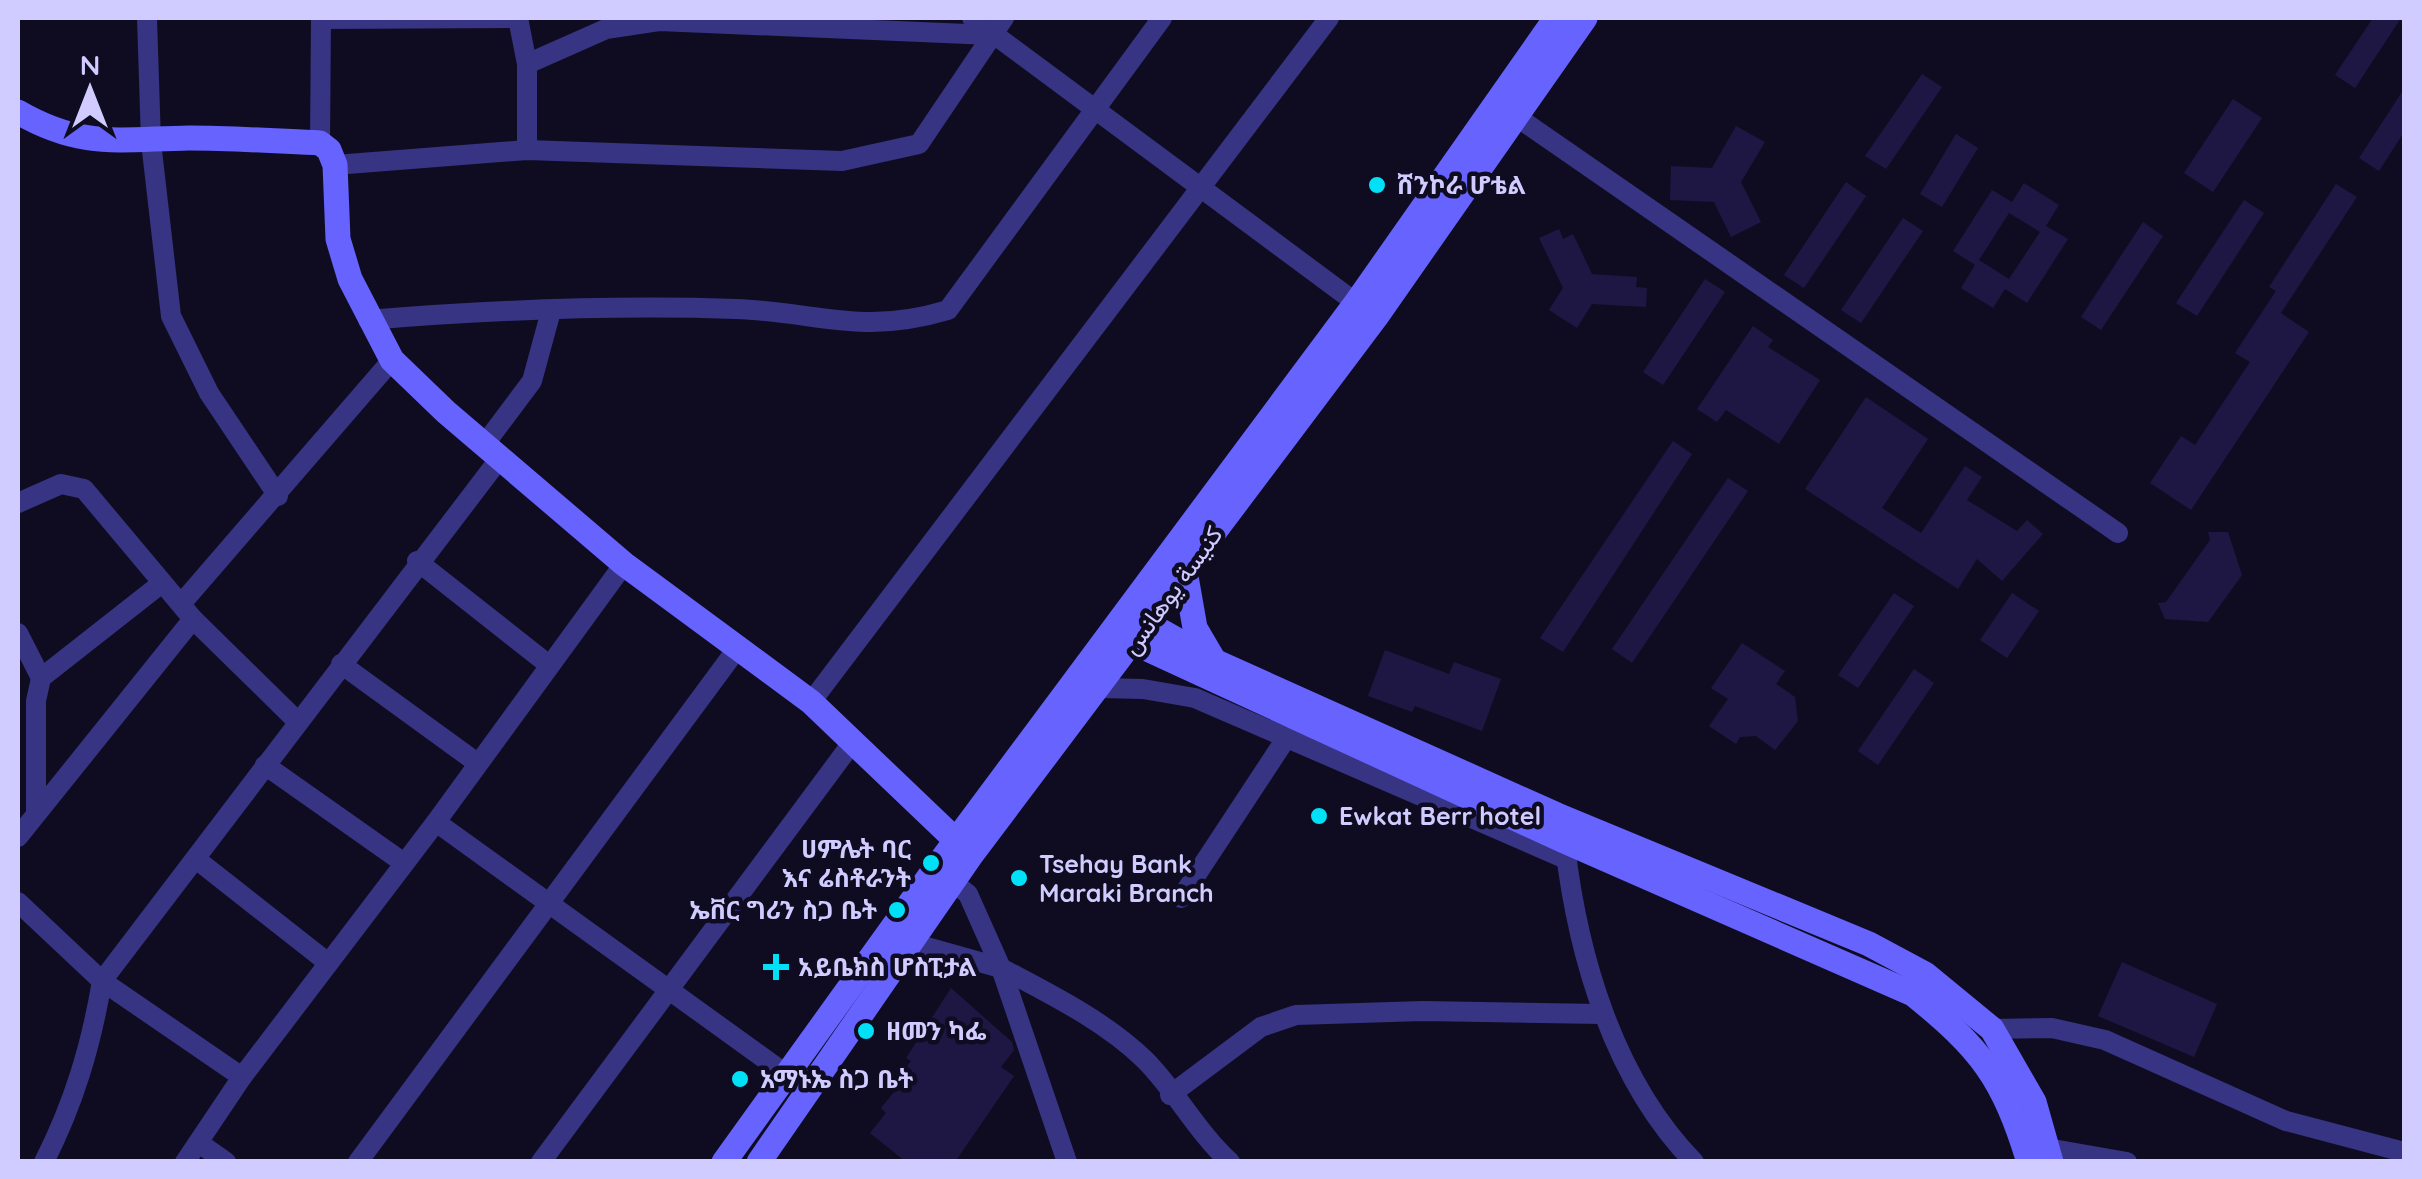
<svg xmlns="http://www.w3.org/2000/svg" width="2422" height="1179" font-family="Quicksand,Vazirmatn,'Noto Sans Ethiopic',sans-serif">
  <rect width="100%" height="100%" fill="#0f0c21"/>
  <g fill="#1f1743" fill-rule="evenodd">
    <polygon points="2373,18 2401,18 2355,88 2335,75"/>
    <polygon points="1922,74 1942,87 1886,169 1865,156"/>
    <polygon points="2404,89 2404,132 2379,171 2359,158"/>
    <polygon points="2233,99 2262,118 2213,192 2184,173"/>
    <polygon points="1736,126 1765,142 1741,182 1761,222 1731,237 1714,202 1670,200 1671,166 1712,168"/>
    <polygon points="1956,134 1978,148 1942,207 1920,194"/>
    <polygon points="1846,182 1866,196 1804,288 1784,275"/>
    <path d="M2024,183L2059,205L2046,226L2068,239L2027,303L2005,289L1993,308L1961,288L1975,265L1953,251L1992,190L2012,202ZM2009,213L2040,232L2009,279L1979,260Z"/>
    <polygon points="2336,184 2357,197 2281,313 2309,332 2191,510 2150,483 2181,436 2195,445 2250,362 2235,353 2276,291 2269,287"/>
    <polygon points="2244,200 2264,213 2197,316 2176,303"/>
    <polygon points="1903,218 1923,231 1861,323 1841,310"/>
    <polygon points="2143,222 2163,236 2101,330 2081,317"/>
    <polygon points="1559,229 1563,239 1573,234 1592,274 1637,277 1636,287 1647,288 1646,307 1592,304 1577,328 1549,310 1563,288 1539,238"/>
    <polygon points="1705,279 1725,292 1663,385 1643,372"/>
    <polygon points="1753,326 1773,340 1768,347 1820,380 1779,444 1726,410 1717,422 1697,409"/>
    <polygon points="1866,397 1928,439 1882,508 1921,533 1965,466 1982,477 1967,500 2017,531 2027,520 2043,534 2002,581 1977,559 1958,589 1805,489"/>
    <polygon points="1673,441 1692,454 1563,652 1540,638"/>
    <polygon points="1728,478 1748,491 1632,663 1612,649"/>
    <polygon points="2208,532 2228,532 2242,575 2208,622 2165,619 2158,603 2166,602 2210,540"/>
    <polygon points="1894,593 1914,606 1858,688 1838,675"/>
    <polygon points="2012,593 2039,611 2007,658 1980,640"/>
    <polygon points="1742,643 1785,671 1776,684 1795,697 1798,721 1775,750 1756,736 1740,737 1736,744 1709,726 1728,699 1711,688"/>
    <polygon points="1385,650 1449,674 1454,662 1501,679 1482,731 1415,706 1412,712 1368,696"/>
    <polygon points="1914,669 1934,683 1878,765 1858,751"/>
    <polygon points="2122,962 2217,1004 2194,1057 2098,1016"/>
    <polygon points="951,988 1012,1042 1014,1050 1001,1067 1014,1076 955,1162 906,1162 870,1133 886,1113 881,1108 898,1087 893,1083 911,1061 906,1058"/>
  </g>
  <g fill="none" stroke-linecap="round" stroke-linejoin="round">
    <g stroke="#363483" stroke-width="20">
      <polyline points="147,18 151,142 171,316 209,393 278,496"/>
      <polyline points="518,18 527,64 527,150"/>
      <polyline points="972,18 1367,311"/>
      <polyline points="321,19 518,18"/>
      <polyline points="527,64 606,29 659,21 991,35"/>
      <polyline points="1504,108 2118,533"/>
      <polyline points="320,143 321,18"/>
      <polyline points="335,165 527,150 842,161 919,144 1004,18"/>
      <path d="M368,320C489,310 614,305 736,309C819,312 861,336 948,310L1162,18"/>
      <polyline points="484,445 532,381 551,311"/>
      <polyline points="18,503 61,484 84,489 193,619 296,720"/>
      <polyline points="417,561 549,665"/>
      <polyline points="181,604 392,360"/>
      <polyline points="18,633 41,678"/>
      <polyline points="341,664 476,762"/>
      <polyline points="1101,688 1143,689 1195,698 1566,859"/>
      <polyline points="811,702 1329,18"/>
      <polyline points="265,765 404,863"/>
      <polyline points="36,814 36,701 41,678 162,583"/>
      <polyline points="436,822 808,1090"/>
      <polyline points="18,837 193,619"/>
      <path d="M1565,846C1578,957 1614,1080 1694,1162"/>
      <polyline points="196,859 327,962"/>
      <polyline points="1181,898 1287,737"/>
      <polyline points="18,902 102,981 242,1077"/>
      <polyline points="901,935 912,943 1001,968 968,894 944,875"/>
      <path d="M1001,968C1050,994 1105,1021 1145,1060C1176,1091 1197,1132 1230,1162"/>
      <polyline points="1001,968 1067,1162"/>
      <polyline points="1992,1029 2052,1028 2105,1040 2286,1121 2404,1152"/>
      <polyline points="1170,1095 1261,1027 1296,1015 1423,1011 1601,1014"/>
      <polyline points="199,1143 226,1162"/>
      <polyline points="2047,1148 2127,1162"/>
      <path d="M44,1162C74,1103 91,1046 102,981L500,458"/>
      <polyline points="185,1162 242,1077 436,822 624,564"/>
      <polyline points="358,1162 739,646"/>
      <polyline points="541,1162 852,743"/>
    </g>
    <g stroke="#6663ff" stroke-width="25">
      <path d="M18,112C82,149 119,139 189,138C232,138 276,141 320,143L329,150L335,165L338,239L350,279L392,360L446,412L624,564L811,702L966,850"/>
      <polyline points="1185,571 1195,628 1212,657"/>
      <polyline points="1136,617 1214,661 1557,815 1869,944 1925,974 1992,1029 2034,1102 2051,1162"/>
      <path d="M1121,637L1564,841L1913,994C1981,1049 2003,1077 2029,1162"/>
      <polyline points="724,1162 934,870 1356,303 1556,18"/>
      <polyline points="759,1162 972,854 1376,317 1585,18"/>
    </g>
  </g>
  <g fill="#00e1f7" stroke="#0f0c21" stroke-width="4">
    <circle cx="1377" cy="185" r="10"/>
    <circle cx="1319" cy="816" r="10"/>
    <circle cx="931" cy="863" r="10"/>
    <circle cx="1019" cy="878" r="10"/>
    <circle cx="897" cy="910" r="10"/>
    <path d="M771 952h10v10h10v10h-10v10h-10v-10h-10v-10h10z"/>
    <circle cx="866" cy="1031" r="10"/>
    <circle cx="740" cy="1079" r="10"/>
  </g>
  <g text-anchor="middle" stroke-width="9" stroke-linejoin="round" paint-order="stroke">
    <g font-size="25" font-weight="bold" fill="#d1ccff" stroke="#0f0c21" text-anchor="start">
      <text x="1397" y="194">ሸንኮራ ሆቴል</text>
      <text x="1339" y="825">Ewkat Berr hotel</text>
      <text x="911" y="858" text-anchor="end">ሀምሌት ባር<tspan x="911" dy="29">እና ሬስቶራንት</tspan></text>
      <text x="1039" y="873">Tsehay Bank<tspan x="1039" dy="29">Maraki Branch</tspan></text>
      <text x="877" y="919" text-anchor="end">ኤቨር ግሪን ስጋ ቤት</text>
      <text x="798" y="976">አይቤክስ ሆስፒታል</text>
      <text x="886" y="1040">ዘመን ካፌ</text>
      <text x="760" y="1088">አማኑኤ ስጋ ቤት</text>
    </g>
    <g font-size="25" fill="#d1ccff" stroke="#0f0c21">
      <text transform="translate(1172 590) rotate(-54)" y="9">كنيسة يوهانس</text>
    </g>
  </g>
  <rect width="2422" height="1179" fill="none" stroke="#d1ccff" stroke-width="40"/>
  <g transform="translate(90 90)" stroke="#0f0c21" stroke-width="8" paint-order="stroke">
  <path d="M0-8L18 38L0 25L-18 38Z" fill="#d1ccff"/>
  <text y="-15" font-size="28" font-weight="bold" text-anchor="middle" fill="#d1ccff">N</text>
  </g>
</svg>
